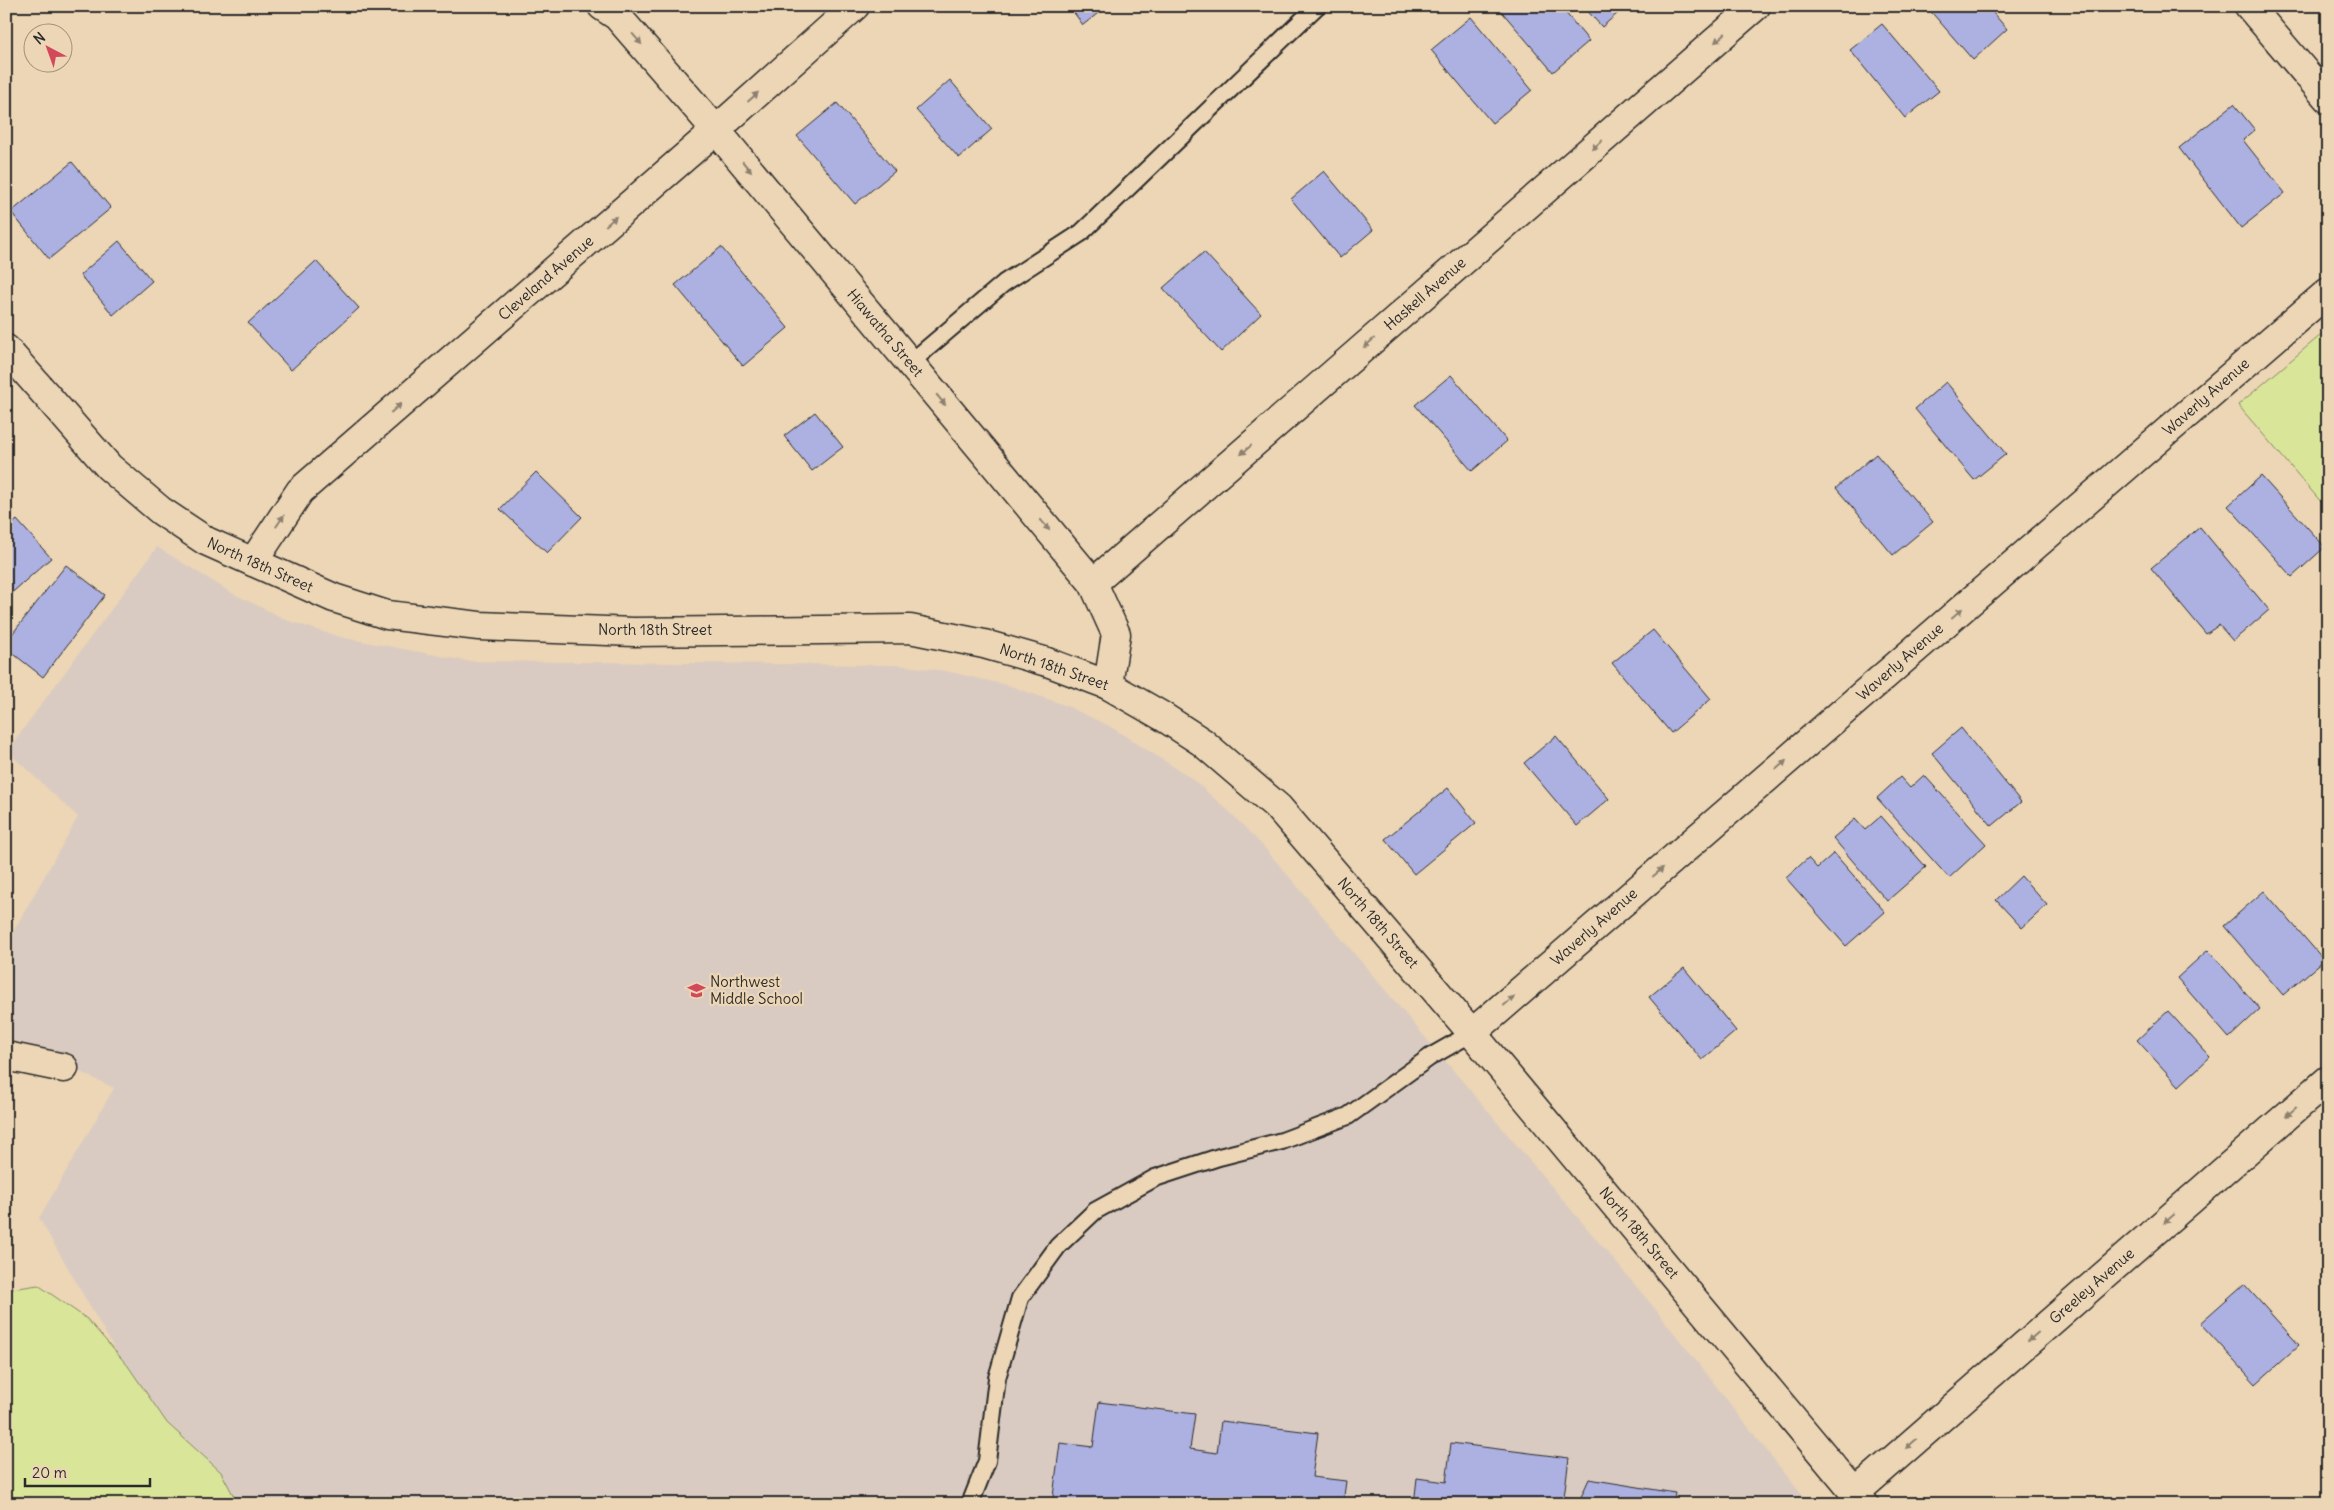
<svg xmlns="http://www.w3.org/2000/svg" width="2334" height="1510" font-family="Delius,sans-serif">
  <rect width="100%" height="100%" fill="#edd6b5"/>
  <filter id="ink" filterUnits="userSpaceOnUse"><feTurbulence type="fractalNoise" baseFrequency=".02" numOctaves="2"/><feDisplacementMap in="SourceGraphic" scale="10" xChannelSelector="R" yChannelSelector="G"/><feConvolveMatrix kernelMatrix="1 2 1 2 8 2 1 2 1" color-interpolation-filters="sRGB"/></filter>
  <g filter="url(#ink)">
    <polygon fill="#dacbc2" points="157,547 232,593 289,621 340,637 467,661 898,665 946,671 1011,686 1067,706 1111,727 1190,777 1230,812 1264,847 1652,1305 1809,1504 204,1504 39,1218 114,1088 6,1037 6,944 78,817 7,751"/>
    <g fill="#d9e699" stroke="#828862">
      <polygon points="2328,329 2328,510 2238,405"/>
      <polygon points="38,1285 87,1319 128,1366 167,1423 221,1472 238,1504 6,1504 6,1290"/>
    </g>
    <g fill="#acb1e2" stroke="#2b2b2b">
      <polygon points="1069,6 1107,6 1083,25"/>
      <polygon points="1497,6 1560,6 1589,41 1553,72"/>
      <polygon points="1583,6 1626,6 1602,27"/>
      <polygon points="1926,6 1987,6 2007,29 1973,60"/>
      <polygon points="1471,17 1532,90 1492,123 1431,50"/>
      <polygon points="1882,24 1939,91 1905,118 1850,50"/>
      <polygon points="950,80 992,129 959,158 916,110"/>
      <polygon points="837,103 895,171 855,204 797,136"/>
      <polygon points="2234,104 2255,130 2243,140 2285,193 2241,228 2179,148"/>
      <polygon points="72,162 111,208 49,259 11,212"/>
      <polygon points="1324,171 1373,230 1340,258 1291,199"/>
      <polygon points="119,241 152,281 113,315 80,275"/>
      <polygon points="721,247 788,328 743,366 675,285"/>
      <polygon points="1204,252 1261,314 1221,352 1163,288"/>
      <polygon points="316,261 359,308 291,370 248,323"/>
      <polygon points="1451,375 1507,441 1472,471 1415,405"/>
      <polygon points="1946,382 2006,454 1974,480 1915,409"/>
      <polygon points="815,412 843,447 812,471 784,436"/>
      <polygon points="1876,454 1933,522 1893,555 1836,488"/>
      <polygon points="536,472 582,517 547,553 500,509"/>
      <polygon points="2261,476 2325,547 2292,577 2228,506"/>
      <polygon points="17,520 51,558 6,598 6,529"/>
      <polygon points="2200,527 2269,610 2233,641 2219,625 2206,634 2151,568"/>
      <polygon points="66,565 105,595 43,677 6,648 6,642"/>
      <polygon points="1653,630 1711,699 1671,733 1612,663"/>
      <polygon points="1961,728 2021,802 1992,826 1932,753"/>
      <polygon points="1556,736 1609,799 1577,826 1524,763"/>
      <polygon points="1924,775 1986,844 1949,878 1877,798 1900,777 1910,788"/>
      <polygon points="1448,788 1476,823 1414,874 1385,839"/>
      <polygon points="1881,816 1926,867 1887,901 1833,838 1855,819 1865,830"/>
      <polygon points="1834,853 1885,912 1846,946 1786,878 1808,858 1817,868"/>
      <polygon points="2021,876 2047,905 2022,928 1996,900"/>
      <polygon points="2264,891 2324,960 2283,995 2224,926"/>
      <polygon points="2208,950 2260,1009 2229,1038 2177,978"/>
      <polygon points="1684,968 1736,1031 1702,1060 1649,997"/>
      <polygon points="2168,1011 2210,1057 2179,1086 2137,1040"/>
      <polygon points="2244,1284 2299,1345 2256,1384 2200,1323"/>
      <polygon points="1099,1402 1195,1414 1190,1449 1217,1453 1221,1421 1318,1433 1312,1477 1346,1481 1343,1504 1052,1504 1060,1443 1093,1447"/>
      <polygon points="1451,1443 1569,1458 1564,1497 1580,1499 1589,1479 1675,1493 1673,1504 1414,1504 1417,1478 1446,1482"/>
    </g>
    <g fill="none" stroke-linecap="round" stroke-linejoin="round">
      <defs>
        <g id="lane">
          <polyline points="910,363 1004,283 1081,233 1317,6"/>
          <polyline points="970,1504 987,1461 997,1378 1020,1298 1058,1246 1095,1211 1155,1178 1219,1157 1282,1141 1348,1116 1430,1057 1472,1033"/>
        </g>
        <g id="street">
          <polyline points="602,6 617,16 716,130 1093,583 1116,634 1108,685"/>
          <polyline points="2249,6 2328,99"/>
          <polyline points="253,562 300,491 716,130 855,6"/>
          <polyline points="1093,583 1756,6"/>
          <polyline points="1472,1033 2328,292"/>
          <polyline points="6,1056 64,1068"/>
          <polyline points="1855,1493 2328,1080"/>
        </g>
        <polyline id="secondary" points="6,349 109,467 161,511 206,541 334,598 387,615 479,626 634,632 910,629 984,644 1047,662 1108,685 1162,716 1202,742 1279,808 1472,1033 1864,1504"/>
      </defs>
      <use href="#lane" stroke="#2b2b2b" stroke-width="20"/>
      <use href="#street" stroke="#2b2b2b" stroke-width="31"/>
      <use href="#secondary" stroke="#2b2b2b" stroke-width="31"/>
      <use href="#lane" stroke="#edd6b5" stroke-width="16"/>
      <use href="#street" stroke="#edd6b5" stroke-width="28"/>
      <use href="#secondary" stroke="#edd6b5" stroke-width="28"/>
    </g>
    <defs><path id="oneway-solid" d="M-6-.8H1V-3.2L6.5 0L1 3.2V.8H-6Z" transform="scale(1.25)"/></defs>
    <g fill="#8c8070">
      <use href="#oneway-solid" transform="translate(1720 38) rotate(139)"/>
      <use href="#oneway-solid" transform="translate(637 39) rotate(49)"/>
      <use href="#oneway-solid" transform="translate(753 97) rotate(-42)"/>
      <use href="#oneway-solid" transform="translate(1597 145) rotate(139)"/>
      <use href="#oneway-solid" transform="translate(747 167) rotate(50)"/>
      <use href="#oneway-solid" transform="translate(611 221) rotate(-41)"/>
      <use href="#oneway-solid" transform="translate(1369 343) rotate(139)"/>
      <use href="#oneway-solid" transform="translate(941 400) rotate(50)"/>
      <use href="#oneway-solid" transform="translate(396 408) rotate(-41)"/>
      <use href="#oneway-solid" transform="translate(1246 450) rotate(139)"/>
      <use href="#oneway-solid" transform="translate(280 521) rotate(-56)"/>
      <use href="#oneway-solid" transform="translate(1045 525) rotate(50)"/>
      <use href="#oneway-solid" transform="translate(1957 613) rotate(-41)"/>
      <use href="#oneway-solid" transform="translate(1781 765) rotate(-41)"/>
      <use href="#oneway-solid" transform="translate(1658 872) rotate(-41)"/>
      <use href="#oneway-solid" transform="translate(1509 1001) rotate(-41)"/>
      <use href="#oneway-solid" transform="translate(2291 1112) rotate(139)"/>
      <use href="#oneway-solid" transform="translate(2169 1219) rotate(139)"/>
      <use href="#oneway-solid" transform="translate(2033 1337) rotate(139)"/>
      <use href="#oneway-solid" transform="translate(1911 1444) rotate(139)"/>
    </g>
  </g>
  <defs>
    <symbol id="school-bare" viewBox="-9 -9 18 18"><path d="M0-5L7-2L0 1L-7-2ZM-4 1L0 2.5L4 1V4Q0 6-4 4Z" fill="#d1495b" stroke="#edd6b5" stroke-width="2.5" paint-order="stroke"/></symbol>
  </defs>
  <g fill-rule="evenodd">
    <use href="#school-bare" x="684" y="978" width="25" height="25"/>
  </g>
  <g text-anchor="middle" stroke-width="4.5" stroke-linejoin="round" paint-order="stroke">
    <g font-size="15" fill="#2b2b2b" stroke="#edd6b5">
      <text transform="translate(546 278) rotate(-41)" y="5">Cleveland Avenue</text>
      <text transform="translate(1425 294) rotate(-41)" y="5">Haskell Avenue</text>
      <text transform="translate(885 333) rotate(50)" y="5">Hiawatha Street</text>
      <text transform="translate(2206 397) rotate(-41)" y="5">Waverly Avenue</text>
      <text transform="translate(260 565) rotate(24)" y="5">North 18th Street</text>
      <text x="655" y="635">North 18th Street</text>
      <text transform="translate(1900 662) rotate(-41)" y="5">Waverly Avenue</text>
      <text transform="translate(1054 667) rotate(19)" y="5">North 18th Street</text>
      <text transform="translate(1378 923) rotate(49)" y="5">North 18th Street</text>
      <text transform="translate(1594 927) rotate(-41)" y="5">Waverly Avenue</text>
      <text transform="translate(1639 1233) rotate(50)" y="5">North 18th Street</text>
      <text transform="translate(2092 1286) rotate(-41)" y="5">Greeley Avenue</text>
    </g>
    <g font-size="15" fill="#2b2b2b" stroke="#edd6b5" text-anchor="start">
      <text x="710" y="987">Northwest<tspan x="710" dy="17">Middle School</tspan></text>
    </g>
  </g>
  <rect width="2334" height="1510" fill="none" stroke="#edd6b5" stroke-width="25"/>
  <rect x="12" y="12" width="2309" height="1485" fill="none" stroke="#2b2b2b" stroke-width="2" filter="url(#ink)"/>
  <g transform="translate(48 48) rotate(319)"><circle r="24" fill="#edd6b5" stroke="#9f927e"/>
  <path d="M0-4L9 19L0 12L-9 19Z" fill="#d1495b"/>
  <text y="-8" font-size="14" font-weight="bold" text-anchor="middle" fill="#2b2b2b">N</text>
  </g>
  <path d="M25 1478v8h125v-8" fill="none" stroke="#2b2b2b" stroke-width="2.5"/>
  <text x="32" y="1478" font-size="15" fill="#2b2b2b" stroke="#edd6b5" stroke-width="4" paint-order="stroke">20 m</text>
</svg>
